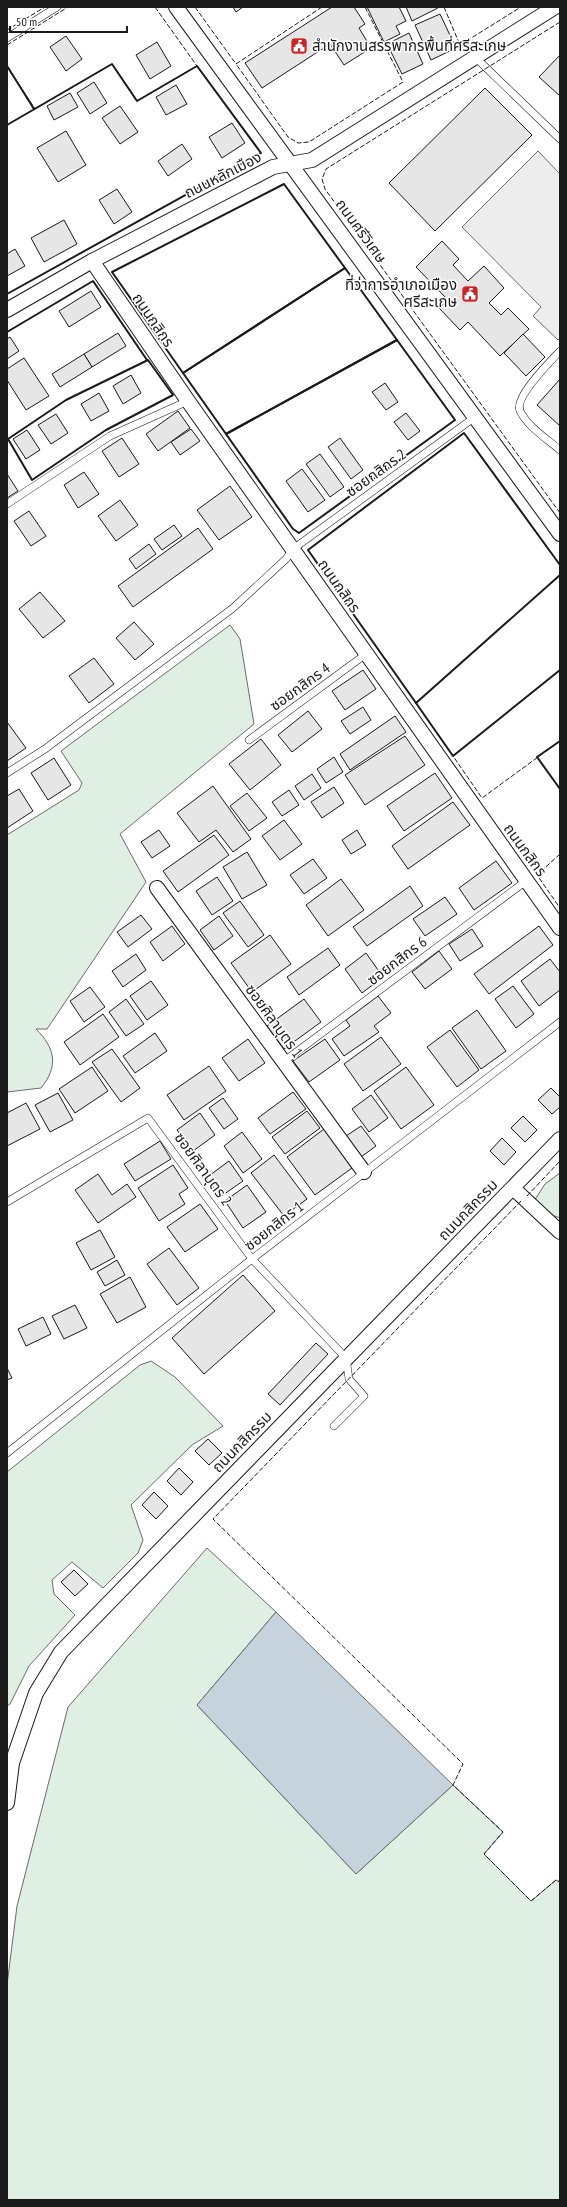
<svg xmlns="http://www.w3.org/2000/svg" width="567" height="2207" font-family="'PT Sans Narrow','Noto Sans Thai',sans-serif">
  <rect width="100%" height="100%" fill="#fff"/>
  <g fill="#e0efe3" stroke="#6a6a6a">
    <path d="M230,625L240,639L254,724L120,834L146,882L47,1029H36C55,1048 59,1066 41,1088L7,1092V835L79,790L82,783L61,751Z"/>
    <polygon points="560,1173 560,1218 544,1212 534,1201 545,1184"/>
    <polygon points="151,1361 175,1377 223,1426 192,1445 131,1505 143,1540 138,1553 103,1588 72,1562 52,1580 54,1594 75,1615 29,1666 10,1704 7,1706 7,1472 140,1365"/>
    <polygon points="207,1548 276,1612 197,1705 356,1874 453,1785 503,1832 484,1854 531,1901 556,1880 560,1882 560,2200 7,2200 7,1985 17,1906 68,1707"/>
  </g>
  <polygon fill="#ededed" stroke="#6a6a6a" points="538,151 560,174 560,338 558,340 533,316 541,307 462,227"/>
  <polygon fill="#c6d2dc" stroke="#6a6a6a" points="276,1612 453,1785 356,1874 197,1705"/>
  <g fill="#e6e6e6" stroke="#1a1a1a">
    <polygon points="233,7 243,7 236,12"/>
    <polygon points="332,7 354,7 365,24 359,28 371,48 344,65 330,44 262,88 245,63"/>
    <polygon points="367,7 399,7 406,21 396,26 400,34 384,42"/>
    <polygon points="406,7 438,7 438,8 412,21"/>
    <polygon points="440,14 456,48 431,60 415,25"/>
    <polygon points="409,33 423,64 402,74 387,44"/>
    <polygon points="66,36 82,59 66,71 50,47"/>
    <polygon points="157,42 171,66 150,79 136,55"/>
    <polygon points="560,55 560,96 539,77"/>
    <polygon points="94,82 107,103 90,114 77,93"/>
    <polygon points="176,85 187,104 166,115 156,97"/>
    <polygon points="485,88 532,135 435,231 389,183"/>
    <polygon points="70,93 78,107 54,120 47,106"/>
    <polygon points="120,106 138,132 120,144 102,118"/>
    <polygon points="232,123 245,143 222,158 209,137"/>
    <polygon points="66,131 86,165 58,182 37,148"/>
    <polygon points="182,144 192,159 168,176 158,161"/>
    <polygon points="117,189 132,212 114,224 99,200"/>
    <polygon points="64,220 77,244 44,262 31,238"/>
    <polygon points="442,241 459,259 453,265 468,281 484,266 504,288 489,303 501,315 508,308 529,329 500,356 468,322 460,330 439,308 448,300 416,267"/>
    <polygon points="15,249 25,266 7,276 7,254"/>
    <polygon points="91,291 101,307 69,327 59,311"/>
    <polygon points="118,333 126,346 92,367 84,354"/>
    <polygon points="523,334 545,357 526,376 504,353"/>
    <polygon points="10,337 19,351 7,359 7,339"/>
    <polygon points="84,354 92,367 60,387 52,374"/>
    <polygon points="24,358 49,396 26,410 7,380 7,369"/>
    <polygon points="131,375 141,393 123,404 113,386"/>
    <polygon points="560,379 560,426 537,405"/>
    <polygon points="385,383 398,402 386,410 372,392"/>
    <polygon points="99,393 109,411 91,421 81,404"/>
    <polygon points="178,411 190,428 158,451 146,434"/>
    <polygon points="406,413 420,431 408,440 394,422"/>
    <polygon points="56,414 68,433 51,444 38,425"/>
    <polygon points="191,429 200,441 180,455 171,442"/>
    <polygon points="27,430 40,450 26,459 13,439"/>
    <polygon points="122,438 139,464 119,477 102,451"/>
    <polygon points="340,438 363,470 351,479 328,447"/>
    <polygon points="320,454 344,487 330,497 306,464"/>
    <polygon points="302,469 325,500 308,512 286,481"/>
    <polygon points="84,472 99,494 78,508 64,485"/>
    <polygon points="7,474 18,491 7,498"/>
    <polygon points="230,486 252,517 219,540 197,510"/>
    <polygon points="120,500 138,525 116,541 98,516"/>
    <polygon points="29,511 46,536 31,546 14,521"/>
    <polygon points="174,525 182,536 162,550 154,539"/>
    <polygon points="198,528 213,549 133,607 118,586"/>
    <polygon points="149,544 156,554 136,569 129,559"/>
    <polygon points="40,592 65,621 43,638 19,609"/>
    <polygon points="134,622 154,644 135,660 116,638"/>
    <polygon points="94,658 114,684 89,703 69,676"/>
    <polygon points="363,670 376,689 345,710 332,691"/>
    <polygon points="363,707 371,720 350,734 341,721"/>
    <polygon points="308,711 322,729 292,752 278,735"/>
    <polygon points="395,716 406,732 350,770 340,754"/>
    <polygon points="7,722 26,748 7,761"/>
    <polygon points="405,736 425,765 365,805 345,775"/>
    <polygon points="261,739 281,765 250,790 229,764"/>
    <polygon points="334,757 343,772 326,783 317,769"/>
    <polygon points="54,758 71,785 48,800 31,773"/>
    <polygon points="435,773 452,798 404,831 387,806"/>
    <polygon points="312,774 321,788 304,800 295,786"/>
    <polygon points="213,786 251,839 233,852 216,830 199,842 177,813"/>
    <polygon points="334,787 344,803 322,818 311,802"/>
    <polygon points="19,789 33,811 7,828 7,796"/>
    <polygon points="289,790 299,805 282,816 272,802"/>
    <polygon points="247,793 267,818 249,831 230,806"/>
    <polygon points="453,802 470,825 408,869 392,846"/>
    <polygon points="284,820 302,844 280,860 262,836"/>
    <polygon points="159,830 170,846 152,858 141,842"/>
    <polygon points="357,830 366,845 351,854 342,840"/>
    <polygon points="214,835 229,855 178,892 163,871"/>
    <polygon points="247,852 267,885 242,899 223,867"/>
    <polygon points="313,859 327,878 304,894 290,875"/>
    <polygon points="496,861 512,883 474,910 459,888"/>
    <polygon points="217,877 233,901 212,915 196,891"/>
    <polygon points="341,879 364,910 328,936 306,905"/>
    <polygon points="410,886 423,906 367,946 353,927"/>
    <polygon points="445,897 457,914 425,936 413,919"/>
    <polygon points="240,901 264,935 248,947 223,913"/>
    <polygon points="141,915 152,929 128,947 117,932"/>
    <polygon points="219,916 233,936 214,950 200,930"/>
    <polygon points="172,926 185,944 163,961 150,942"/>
    <polygon points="539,926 553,945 489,994 474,974"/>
    <polygon points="472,929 483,946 460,961 449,944"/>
    <polygon points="270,935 291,964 252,992 231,963"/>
    <polygon points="328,948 340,965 299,995 287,977"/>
    <polygon points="439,951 452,969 425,989 412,972"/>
    <polygon points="366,953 383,977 362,993 345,969"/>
    <polygon points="136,954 146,970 123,987 112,971"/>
    <polygon points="550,959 560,972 560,990 539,1006 521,981"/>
    <polygon points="151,981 168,1005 147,1020 130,996"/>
    <polygon points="513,986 534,1014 516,1028 495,999"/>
    <polygon points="90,987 105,1007 84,1022 70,1001"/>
    <polygon points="378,996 391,1013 374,1026 379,1032 344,1056 332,1039 350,1026 346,1020"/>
    <polygon points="126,999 144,1024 126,1036 109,1012"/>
    <polygon points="304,999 321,1022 284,1049 267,1026"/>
    <polygon points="477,1010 506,1051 481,1069 452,1028"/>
    <polygon points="103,1014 119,1037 80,1065 64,1042"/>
    <polygon points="450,1030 479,1070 457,1087 427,1047"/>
    <polygon points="155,1033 167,1051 135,1073 123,1056"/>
    <polygon points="381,1037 401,1064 363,1091 344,1064"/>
    <polygon points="248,1039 265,1063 239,1081 222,1058"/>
    <polygon points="325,1039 340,1060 309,1082 293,1061"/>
    <polygon points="112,1049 140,1088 121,1102 92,1062"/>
    <polygon points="209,1066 226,1091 184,1120 167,1095"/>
    <polygon points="92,1067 108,1091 75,1113 59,1089"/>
    <polygon points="406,1067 434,1105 401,1129 374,1091"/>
    <polygon points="551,1088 560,1097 560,1107 552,1114 538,1100"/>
    <polygon points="293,1092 306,1109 270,1134 258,1118"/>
    <polygon points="58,1093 73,1120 50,1132 35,1105"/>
    <polygon points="371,1095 388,1118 369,1132 352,1109"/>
    <polygon points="223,1098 238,1119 224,1129 209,1108"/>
    <polygon points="26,1103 40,1129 7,1146 7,1113"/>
    <polygon points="307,1111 320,1128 285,1154 272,1137"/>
    <polygon points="200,1113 215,1135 193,1151 177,1130"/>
    <polygon points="523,1116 537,1130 525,1142 511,1128"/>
    <polygon points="361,1126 376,1146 361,1157 346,1136"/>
    <polygon points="324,1129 352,1168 315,1195 287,1157"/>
    <polygon points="242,1132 262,1159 243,1173 224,1146"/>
    <polygon points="502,1138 516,1152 504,1165 490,1151"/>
    <polygon points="160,1141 171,1159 135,1181 124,1164"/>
    <polygon points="274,1155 307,1199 284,1216 251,1173"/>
    <polygon points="229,1161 243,1181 220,1197 206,1178"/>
    <polygon points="173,1165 188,1188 179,1194 185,1204 159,1221 138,1188"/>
    <polygon points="98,1174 112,1195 127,1184 136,1197 98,1223 75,1190"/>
    <polygon points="247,1185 266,1212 243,1228 225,1201"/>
    <polygon points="200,1204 218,1229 185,1252 167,1227"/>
    <polygon points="100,1230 115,1257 91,1270 76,1243"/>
    <polygon points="169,1248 199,1288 177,1305 147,1264"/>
    <polygon points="117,1260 125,1275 105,1286 97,1272"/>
    <polygon points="243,1275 275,1311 204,1374 172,1338"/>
    <polygon points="130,1277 146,1307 117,1323 100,1294"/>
    <polygon points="75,1305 87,1328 64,1339 52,1316"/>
    <polygon points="43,1317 51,1334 26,1346 18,1329"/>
    <polygon points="316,1343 328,1354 280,1405 268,1394"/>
    <polygon points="7,1368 12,1378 7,1380"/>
    <polygon points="208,1439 222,1453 209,1465 195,1451"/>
    <polygon points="179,1468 193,1482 181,1495 167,1481"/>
    <polygon points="154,1492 168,1506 156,1519 142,1505"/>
    <polygon points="74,1570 88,1584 75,1596 61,1582"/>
  </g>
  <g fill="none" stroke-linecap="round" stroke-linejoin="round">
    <defs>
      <g id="lane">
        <polyline points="7,38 57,7"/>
        <polyline points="475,57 560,139"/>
        <path d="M560,351C550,362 514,397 520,411C528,427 547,439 560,450"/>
        <polyline points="7,504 110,436 188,401"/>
        <polyline points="249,740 366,654"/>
        <polyline points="7,773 45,749 233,608 286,559 293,549 475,417"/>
        <polyline points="283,1062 526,881"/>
        <polyline points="7,1202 148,1118 252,1259 346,1358 349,1379 364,1396 334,1426"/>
        <polyline points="7,1453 252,1259 560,1022"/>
      </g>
      <g id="street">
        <polyline points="176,7 560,534"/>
        <polyline points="92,261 188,401 560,928"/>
        <polyline points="7,310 92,261 273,167 312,160 555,7"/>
        <polyline points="157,888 364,1172"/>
        <polyline points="513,1188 560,1232"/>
        <polyline points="7,1803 12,1763 36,1693 61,1652 560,1139"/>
      </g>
    </defs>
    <use href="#lane" stroke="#1a1a1a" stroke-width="8"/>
    <use href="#street" stroke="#1a1a1a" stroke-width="16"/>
    <use href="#lane" stroke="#fff" stroke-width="7"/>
    <use href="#street" stroke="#fff" stroke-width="14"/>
    <g stroke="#1a1a1a" stroke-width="1" stroke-dasharray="5 2" stroke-linecap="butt">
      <polyline points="195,7 236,64 237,63"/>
      <polyline points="322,7 236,64 288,137 298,143 309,142 403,82 365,7"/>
      <polyline points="444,7 460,45 521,7"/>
      <polyline points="560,22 326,169 322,179 325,189 560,513"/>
      <polyline points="7,30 45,7"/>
      <polyline points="7,45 68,7"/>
      <polyline points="7,66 35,109 112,64 137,101 197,66 155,7"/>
      <polyline points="560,670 453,756 482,798 560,741"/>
      <polyline points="560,854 537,875 560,908"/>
      <polyline points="527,1196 560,1161"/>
      <polyline points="521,1201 213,1519 463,1764 453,1785 503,1832 484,1854 531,1901 556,1880 560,1882"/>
    </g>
    <g stroke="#1a1a1a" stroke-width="2">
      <polyline points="7,66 34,109"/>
      <polyline points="7,125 112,64 137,101 197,66 261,153 7,294"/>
      <polygon points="284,184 345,268 183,373 112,272"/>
      <polygon points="345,268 397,340 226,434 183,373"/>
      <polyline points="7,332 93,281 147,360"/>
      <polygon points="397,340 455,420 299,533 293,529 226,434"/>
      <polygon points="148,360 173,395 106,430 32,480 8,439 66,400"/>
      <polyline points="560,565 464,433 308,550 416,703 560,575"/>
      <polyline points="417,702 416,703 453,756 560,670"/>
      <polyline points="560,741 537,757 560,789"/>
    </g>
  </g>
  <defs>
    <symbol id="civic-square" viewBox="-11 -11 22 22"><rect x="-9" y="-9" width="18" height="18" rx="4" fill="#c62828" stroke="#fff"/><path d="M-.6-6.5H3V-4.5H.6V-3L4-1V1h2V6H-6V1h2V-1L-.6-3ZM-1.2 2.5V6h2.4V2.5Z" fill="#fff"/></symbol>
  </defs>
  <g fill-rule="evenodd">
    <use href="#civic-square" x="289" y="36" width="20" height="20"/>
    <use href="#civic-square" x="460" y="284" width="20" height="20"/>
  </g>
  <g text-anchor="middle" stroke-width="3" stroke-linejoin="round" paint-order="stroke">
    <g font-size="15" fill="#1a1a1a" stroke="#fff" text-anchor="start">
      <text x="312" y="51">สำนักงานสรรพากรพื้นที่ศรีสะเกษ</text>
      <text x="457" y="290" text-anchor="end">ที่ว่าการอำเภอเมือง<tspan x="457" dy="17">ศรีสะเกษ</tspan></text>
    </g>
    <g font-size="15" fill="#1a1a1a" stroke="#fff">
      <text transform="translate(223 175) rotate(-27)" y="5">ถนนหลักเมือง</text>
      <text transform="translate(361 231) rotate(54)" y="5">ถนนศรีวิเศษ</text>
      <text transform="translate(153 320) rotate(56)" y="5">ถนนกสิกร</text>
      <text transform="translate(376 473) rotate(-36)" y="5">ซอยกสิกร 2</text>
      <text transform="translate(339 586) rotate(55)" y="5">ถนนกสิกร</text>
      <text transform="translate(300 687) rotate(-36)" y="5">ซอยกสิกร 4</text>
      <text transform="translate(525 850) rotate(54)" y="5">ถนนกสิกร</text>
      <text transform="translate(397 961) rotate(-37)" y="5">ซอยกสิกร 6</text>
      <text transform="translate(274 1021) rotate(54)" y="5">ซอยศิลาบุตร 1</text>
      <text transform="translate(203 1169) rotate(54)" y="5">ซอยศิลาบุตร 2</text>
      <text transform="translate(468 1210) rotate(-46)" y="5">ถนนกสิกรรม</text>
      <text transform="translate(274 1226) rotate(-38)" y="5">ซอยกสิกร 1</text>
      <text transform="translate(242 1442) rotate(-46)" y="5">ถนนกสิกรรม</text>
    </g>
  </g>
  <rect width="567" height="2207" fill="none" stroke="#1a1a1a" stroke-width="16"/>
  <path d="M10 26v6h117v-6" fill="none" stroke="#1a1a1a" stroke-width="2"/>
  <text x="16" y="26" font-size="12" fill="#1a1a1a" stroke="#ffffff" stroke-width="3" paint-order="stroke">50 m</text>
</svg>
